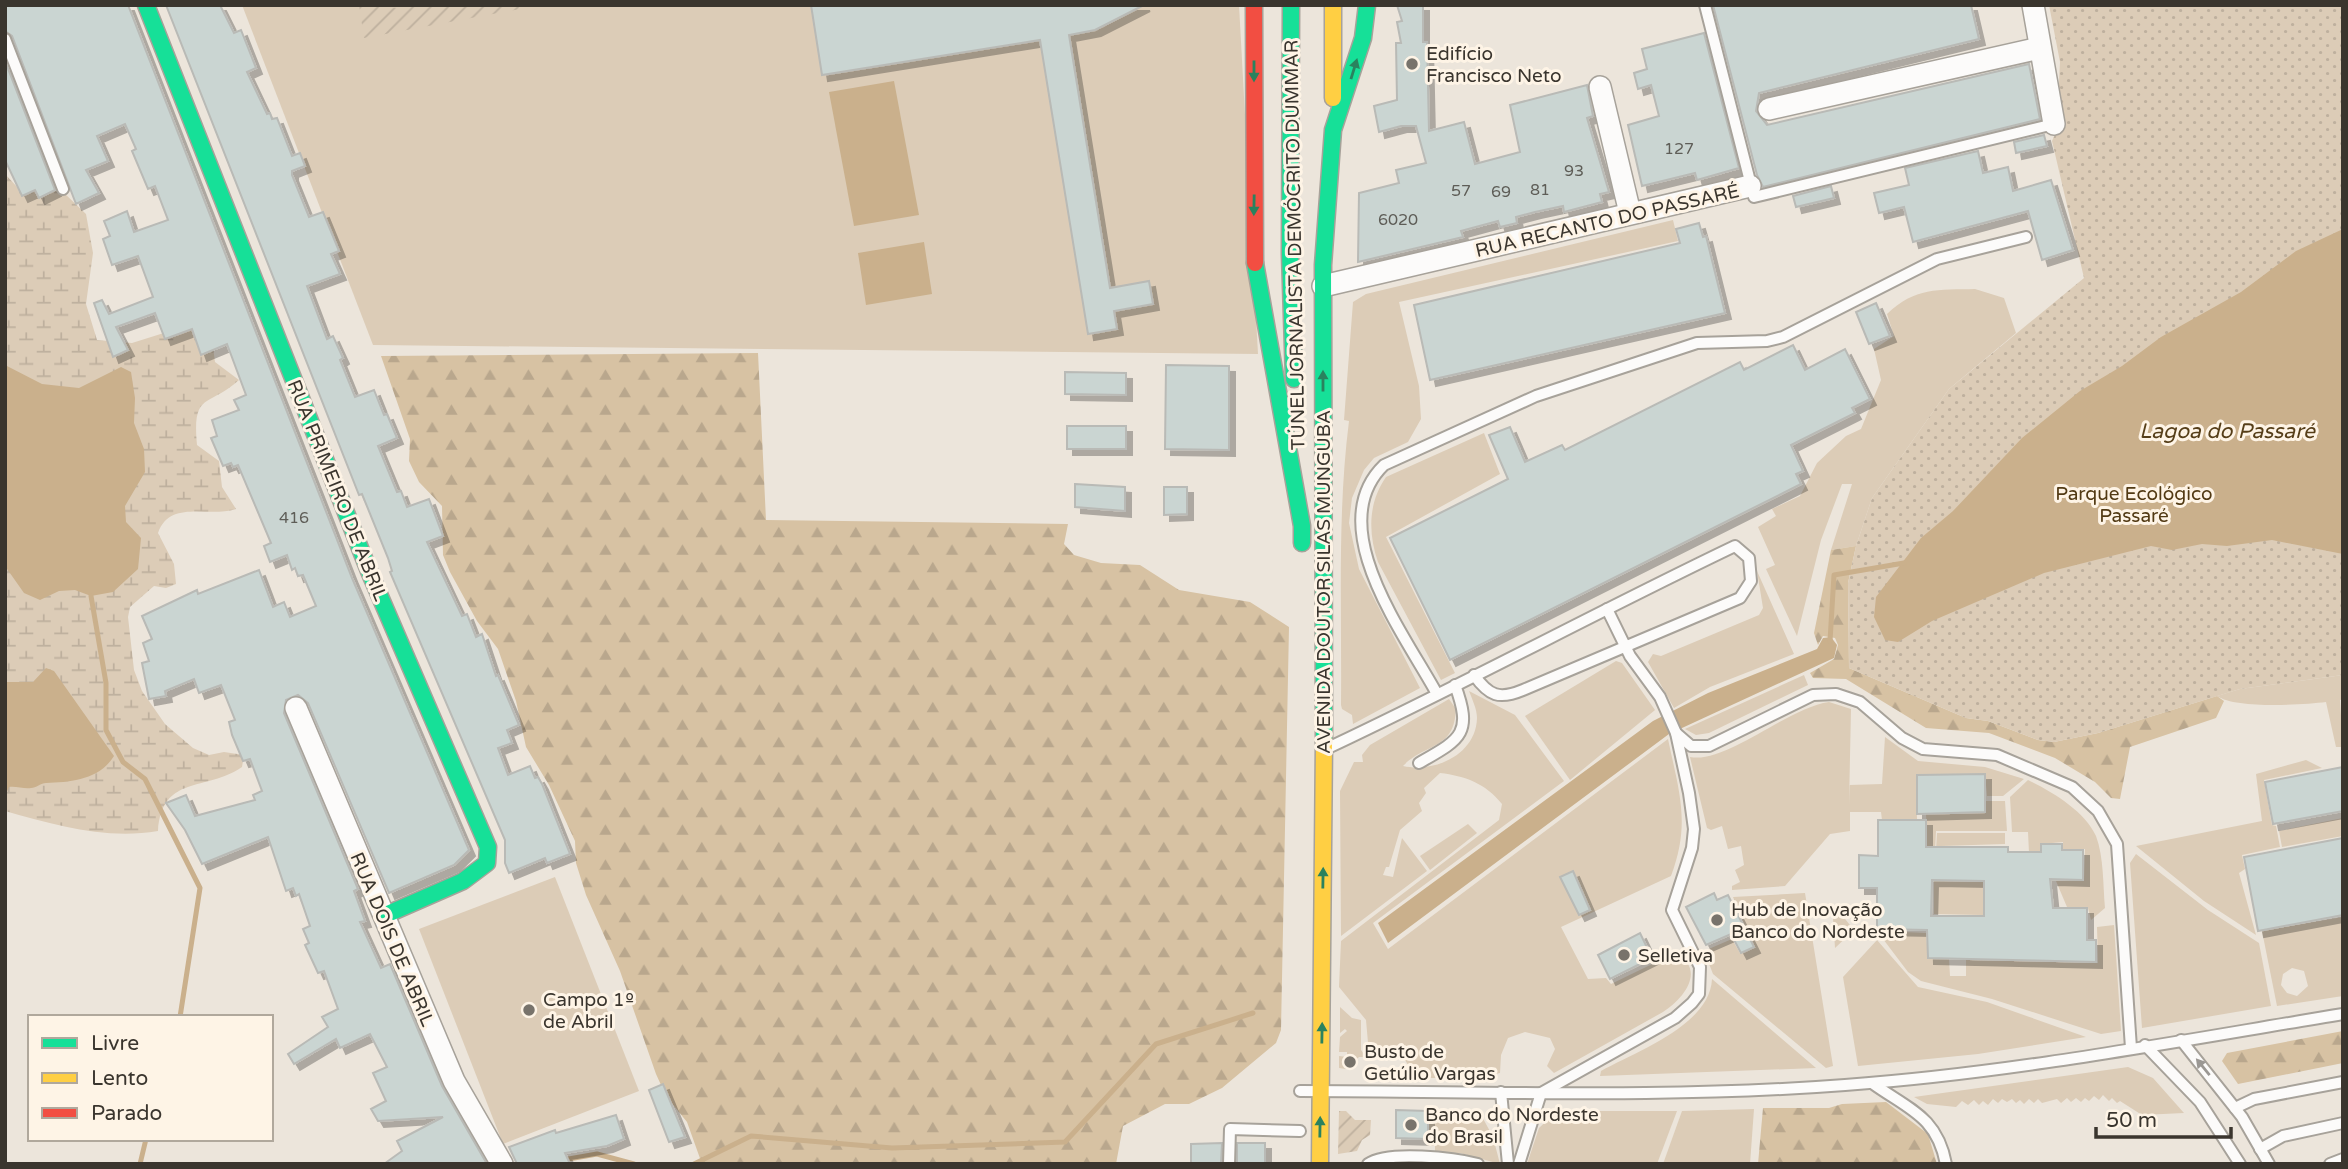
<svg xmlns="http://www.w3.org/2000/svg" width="2348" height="1169" font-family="'Varela Round',sans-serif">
  <defs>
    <pattern id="forest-firs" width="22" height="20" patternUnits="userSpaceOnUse" patternTransform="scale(1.75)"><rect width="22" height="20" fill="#d7c2a3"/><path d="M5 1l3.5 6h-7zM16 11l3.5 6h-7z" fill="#b9a78d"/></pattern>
    <pattern id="wetland-marsh" width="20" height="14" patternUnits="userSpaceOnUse" patternTransform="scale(1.75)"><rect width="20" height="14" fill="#dcccb7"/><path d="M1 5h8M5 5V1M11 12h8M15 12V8" fill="none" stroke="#beb09e"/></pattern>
    <pattern id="park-dots" width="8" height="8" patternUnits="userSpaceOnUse" patternTransform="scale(1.75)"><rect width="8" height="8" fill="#dcccb7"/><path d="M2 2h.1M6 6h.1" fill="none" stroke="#beb09e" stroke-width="1.8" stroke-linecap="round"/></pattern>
    <pattern id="garden-furrows" width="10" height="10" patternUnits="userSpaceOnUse" patternTransform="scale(1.75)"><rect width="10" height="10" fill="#dcccb7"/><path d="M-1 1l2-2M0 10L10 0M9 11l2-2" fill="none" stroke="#beb09e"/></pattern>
    <filter id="shadow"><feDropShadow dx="6" dy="6" stdDeviation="0" flood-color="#0004"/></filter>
  </defs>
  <rect width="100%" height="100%" fill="#ece5db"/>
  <g fill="#dcccb7" fill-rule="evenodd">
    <polygon points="242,5 1239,5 1258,354 373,345"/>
    <path d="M1673,220L1678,241L1399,302L1419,386L1421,419L1408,442L1374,458L1364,470L1352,498L1349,523L1359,569L1420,688L1353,724L1352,715L1342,709L1341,705C1342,611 1337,515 1349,421L1344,420L1353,302L1366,294Z"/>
    <path d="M1975,289L2004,298L2016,333L1949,389L1872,498L1856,546L1831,550L1852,484H1842L1821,540L1797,636L1766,569L1775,565L1758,527L1776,516L1772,509L1800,496L1817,463L1846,436L1861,429L1881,380L1874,349L1894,336L1887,314C1915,287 1938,290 1975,289Z"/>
    <path d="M1484,433L1500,474L1386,537L1455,673L1441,680L1378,562C1368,533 1368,503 1386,477Z"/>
    <polygon points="1757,571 1794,654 1710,687 1674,708 1648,662 1653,654 1661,656 1759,615 1763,608"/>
    <polygon points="1616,661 1622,663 1655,710 1570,780 1525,716"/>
    <polygon points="1804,675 1808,685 1709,733 1696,735 1685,729"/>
    <path d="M2343,675V699L2340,700L2343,747H2336L2326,702C2301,705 2236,709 2217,696L2240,689Z"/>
    <path d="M1469,691L1515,715L1564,781L1373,923L1388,949L1668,739C1679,792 1691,823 1671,876L1561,927L1588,979L1606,978L1611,984L1675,953C1707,969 1684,999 1663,1012L1554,1073L1547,1066L1555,1049L1550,1038L1525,1032L1508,1038L1501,1055L1500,1073L1477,1078H1426V1072L1412,1071L1403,1057L1369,1054L1366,1020L1339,987L1341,941L1499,820L1502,804C1485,783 1465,776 1440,773L1424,788L1426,793L1419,803L1422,811L1400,830L1389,867H1386L1383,875L1393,877L1402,838L1427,871L1341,936L1340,791L1354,762H1363L1362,755L1370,745L1449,699L1456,709C1454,751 1426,742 1403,766C1434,773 1476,755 1477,718C1477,709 1472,699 1469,691Z"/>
    <path d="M1829,702L1851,709L1849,805V785L1882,784L1885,737L1918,761L1985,767L2024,779L2003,796H1987L1985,774H1916L1917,819L1882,820L1881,812H1850V831L1830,834L1785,886L1732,890V886L1740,882L1735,870L1744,865L1741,846L1728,849L1722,826L1711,830L1707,828L1690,757C1726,764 1787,708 1829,702Z"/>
    <polygon points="2306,760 2322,768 2264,780 2272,825 2276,826 2280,847 2242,855 2245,869 2239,873 2256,935 2204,901 2136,846 2262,821 2256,774"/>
    <path d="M2028,780C2051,791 2085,811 2096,836C2104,857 2103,887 2105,908L2091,920L2088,908L2067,907L2056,881L2084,880L2085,849H2063V842L2041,844V851L2033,852V867L2029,853L2028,832H2012L2010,797Z"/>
    <polygon points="1986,801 2005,801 2007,831 1936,831 1935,851 1918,857 1917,840 1927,838 1926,814 1985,813"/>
    <polygon points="2343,818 2343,836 2282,847 2279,831"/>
    <polygon points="1468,824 1477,833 1430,870 1420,856"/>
    <polygon points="1937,833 2005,833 2005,844 1941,846 1936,850"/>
    <polygon points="2136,854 2208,910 2259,943 2271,1006 2142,1028 2130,863"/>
    <polygon points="555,877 639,1091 503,1144 419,929"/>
    <polygon points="1934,881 1983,882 1983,915 1934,914"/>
    <polygon points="1805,893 1833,1066 1826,1068 1713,974 1704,951 1732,939 1740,953 1754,948 1733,897"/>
    <polygon points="1832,903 1854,930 1835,948"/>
    <path d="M2343,917V996L2277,1006L2262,931ZM2292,968L2304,971L2308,986L2297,996L2287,993L2281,985L2283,974Z"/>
    <polygon points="2114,925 2121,1031 2101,1034 1992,999 1921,981 1908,972 1880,935 1883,931 1926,933 1928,958 1949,959 1950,976 1966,976 1966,960 2098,963 2097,927"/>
    <polygon points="1877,940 1918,987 1987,1002 2086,1037 1978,1054 1858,1066 1843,977"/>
    <path d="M1712,979L1816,1068L1600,1076L1601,1071C1637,1051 1710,1025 1712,979Z"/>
    <polygon points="1340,1007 1352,1018 1361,1020 1361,1050 1366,1057 1359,1057 1346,1069 1339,1068 1339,1056 1347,1057 1347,1052 1339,1052 1340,1037 1347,1031 1345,1029 1340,1033"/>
    <polygon points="2128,1067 2153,1078 2184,1113 2142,1115 2120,1101 2117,1103 2112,1098 2109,1101 2103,1095 2099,1100 2094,1096 2089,1101 2085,1098 2081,1102 2076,1098 2071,1102 2067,1098 2061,1103 2057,1099 2042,1103 2038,1099 2034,1103 2029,1099 2024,1104 2020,1100 2016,1103 2012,1099 2007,1102 2002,1099 1998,1103 1993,1099 1988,1105 1983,1101 1979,1105 1974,1100 1968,1105 1962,1101 1956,1107 1927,1104 1914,1097"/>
    <polygon points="1754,1109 1750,1164 1663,1164 1682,1111"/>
    <polygon points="1428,1111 1479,1111 1493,1137 1500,1164 1460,1153 1435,1153 1435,1146 1428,1146"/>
    <polygon points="1557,1111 1677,1111 1657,1164 1527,1164 1539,1128"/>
  </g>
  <g fill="url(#forest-firs)">
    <polygon points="758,353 766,520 1068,524 1064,544 1074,555 1101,563 1140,565 1179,590 1250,602 1289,627 1281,1030 1276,1043 1222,1088 1189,1104 1165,1104 1123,1126 1116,1164 702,1164 687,1122 666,1096 656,1074 620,971 586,895 576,863 575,841 549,785 526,747 516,701 498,649 477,621 450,572 443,555 442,506 419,482 409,461 410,439 381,356"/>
    <polygon points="1856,546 1848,583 1849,668 1966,718 1988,721 2038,740 2054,742 2098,733 2217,696 2224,701 2216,718 2130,747 2120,799 2111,798 2095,782 2055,758 1989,733 1926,728 1846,679 1813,678 1810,673 1834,659 1838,645 1835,638 1823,636 1818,645 1814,633 1831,550"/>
    <polygon points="2343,1031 2343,1063 2238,1084 2222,1061 2227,1053"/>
    <polygon points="1886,1102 1928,1134 1937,1164 1758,1164 1763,1108 1829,1108 1842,1104"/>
  </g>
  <path fill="url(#wetland-marsh)" d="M5,174L19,189L62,191L86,214L93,253L86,304L97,340L132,343L202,321L211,332L215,362L239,380C208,408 192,391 197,445L219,461L222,487L236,509C208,518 170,499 158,533L174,564L176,584L166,588L154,586L130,607L128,617L134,670L142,691L165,724L193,748L209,755L224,752L244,755L242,767C206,792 162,774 158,831C106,840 55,825 5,811Z"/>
  <polygon fill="url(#park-dots)" points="2049,5 2343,5 2343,675 2240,689 2098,733 2054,742 2038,740 1988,721 1966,718 1849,668 1848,583 1856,546 1872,498 1949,389 2084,278 2052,141 2061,121 2058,102 2060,62"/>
  <g fill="url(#garden-furrows)">
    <polygon points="359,5 398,8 411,5 519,5 520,9 364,38"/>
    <polygon points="1339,1111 1346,1111 1355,1120 1371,1120 1370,1135 1362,1140 1357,1151 1338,1154"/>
  </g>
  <g fill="#cab08c">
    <polygon points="894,81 919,215 854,226 829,92"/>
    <polygon points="2343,229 2343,554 2272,540 2227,546 2202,544 2172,550 2151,546 2044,573 1932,621 1898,642 1885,640 1874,617 1876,597 1921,538 1953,511 2022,438 2080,391 2122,366 2161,337 2241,292 2296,251"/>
    <polygon points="924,242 932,294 866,305 858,253"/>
    <polygon points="5,365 42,384 79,388 121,367 131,372 135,398 134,423 144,449 145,472 125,506 126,522 141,538 138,569 113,592 91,596 75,590 59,591 40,600 24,593 5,566"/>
    <polygon points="1831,637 1837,645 1834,658 1669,734 1388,943 1378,923 1653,721 1708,693 1817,649 1823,638"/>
    <path d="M46,668L54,671L114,756C99,780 71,782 46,783C41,783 36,788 31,788C24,789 16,786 9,787L5,796V682H33Z"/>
  </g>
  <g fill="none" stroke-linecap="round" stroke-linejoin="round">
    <g stroke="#cab08c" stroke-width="5">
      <polyline points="91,596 106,683 106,730 123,762 145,779 200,888 180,1017"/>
      <polyline points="1830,641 1834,575 1904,563"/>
      <polyline points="563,1160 597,1154 634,1164"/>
      <polyline points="140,1164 146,1139"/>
      <polyline points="694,1164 751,1136 892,1148 1065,1142 1156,1044 1253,1013"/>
    </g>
  </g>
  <g fill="#cad5d2" stroke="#b9bab6" stroke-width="2" fill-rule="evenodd" filter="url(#shadow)">
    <polygon points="5,5 128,5 352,578 469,850 454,865 389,893 308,703 298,695 286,700 284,713 358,889 354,891 365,921 360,922 381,968 390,964 442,1086 487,1164 384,1164 402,1151 397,1141 443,1117 378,1121 371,1109 386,1101 373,1073 387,1067 370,1034 340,1048 336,1039 294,1064 288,1054 328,1027 322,1017 338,1009 324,971 318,973 305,945 309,943 303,929 310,926 299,894 296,896 293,888 286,891 268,837 202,864 185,830 166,803 186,795 195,816 255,800 253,795 262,791 250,759 243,761 232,735 229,722 235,720 221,685 199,693 194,679 165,691 166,696 149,699 142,663 149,661 143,643 152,639 142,616 197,590 198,594 259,570 273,607 284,602 290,617 316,606 303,575 298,576 295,568 292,570 287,555 270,562 264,546 271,543 238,465 233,467 231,463 223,466 211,438 217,436 212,420 239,410 234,400 246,395 227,344 201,355 192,329 165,339 155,313 116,327 128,350 113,357 94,303 102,300 109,314 153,297 138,256 112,265 103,239 110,236 104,221 127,211 134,232 168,220 155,186 148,189 132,151 136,149 125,124 97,136 108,161 86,170 99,193 76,204 12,36 5,31"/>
    <polygon points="166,5 220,5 234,33 241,30 256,68 247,72 267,114 270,113 272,119 277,118 292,156 300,153 305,166 292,171 292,175 309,217 323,212 339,251 331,254 340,274 307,286 327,339 333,336 343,358 340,360 355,397 374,390 384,415 387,414 397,438 378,446 397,492 401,491 407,507 429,499 443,536 427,542 462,616 467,614 476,637 482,634 496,676 498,675 519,725 507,730 512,743 498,748 508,775 530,766 535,778 538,777 542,784 570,854 547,863 545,858 509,873 505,863 505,840 390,572 392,571 388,558 362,494 359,495"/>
    <polygon points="811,5 1144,5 1095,30 1069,35 1110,288 1149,281 1153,304 1114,311 1117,329 1088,334 1040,40 822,75"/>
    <polygon points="1397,5 1423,5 1423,42 1427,42 1429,131 1464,122 1475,164 1520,152 1510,105 1587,85 1593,116 1587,118 1609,192 1600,194 1602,202 1564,212 1563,206 1535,212 1516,217 1517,223 1500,227 1498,221 1461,231 1463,237 1358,262 1359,193 1399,183 1396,170 1426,163 1416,126 1401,126 1379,132 1374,106 1397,100 1396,43 1401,43 1397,22 1402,21"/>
    <polygon points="1713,5 1971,5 1979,39 1759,93 1756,111 1767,125 2029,64 2040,119 1763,187 1757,175"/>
    <polygon points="1704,33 1739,168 1697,180 1695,173 1642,186 1628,125 1659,116 1651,85 1638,89 1634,73 1647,69 1642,49"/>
    <polygon points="5,61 55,190 39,198 35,190 22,196 5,160"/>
    <polygon points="2044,135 2047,146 2016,153 2014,142"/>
    <polygon points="1978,151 1983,173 2008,167 2013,191 2051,180 2073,250 2042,260 2028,211 1913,242 1904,207 1879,213 1874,193 1909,185 1905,168"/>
    <polygon points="1831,186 1834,198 1796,207 1793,196"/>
    <polygon points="1699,223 1703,237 1706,236 1725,313 1430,380 1414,305 1680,243 1676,229"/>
    <polygon points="1876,303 1890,336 1869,344 1856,312"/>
    <polygon points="1793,345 1805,370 1845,349 1870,399 1852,408 1855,413 1791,445 1803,471 1796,474 1801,484 1450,660 1390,538 1508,479 1489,435 1510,427 1525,462 1562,445 1565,450 1740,362 1744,370"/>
    <polygon points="1166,365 1229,366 1229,450 1165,449"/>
    <polygon points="1065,372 1126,373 1126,395 1065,394"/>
    <rect x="1067" y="426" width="59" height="23"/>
    <polygon points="1075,484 1125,487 1125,511 1075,507"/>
    <polygon points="1164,487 1187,487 1187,514 1164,515"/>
    <polygon points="2343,767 2343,811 2273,824 2265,782"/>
    <polygon points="1985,774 1985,812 1917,814 1917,775"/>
    <path d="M1878,820H1926V847H2008V852H2041V844H2062V850H2083V880L2050,879L2053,908H2087V940H2096V962L1928,958L1927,930L1877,929V888H1859V855L1878,856ZM1932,880L1984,881V916H1931Z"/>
    <polygon points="2343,838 2343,915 2258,931 2244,857"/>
    <polygon points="1573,871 1590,910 1579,915 1560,877"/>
    <polygon points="1714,893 1717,900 1728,895 1754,947 1741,953 1731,934 1706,945 1686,907"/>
    <polygon points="1640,933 1652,958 1610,979 1598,955"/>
    <polygon points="663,1084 685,1137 669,1142 649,1090"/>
    <polygon points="1396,1110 1428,1111 1428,1139 1396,1138"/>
    <polygon points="616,1115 624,1139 607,1146 565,1153 570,1164 517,1164 509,1147 555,1130 556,1133"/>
    <polygon points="1222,1143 1221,1164 1191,1164 1191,1144"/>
    <rect x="1237" y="1143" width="28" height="21"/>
  </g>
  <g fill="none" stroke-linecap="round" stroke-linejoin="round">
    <defs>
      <g id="lane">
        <polyline points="1705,5 1754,197 2054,124"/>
        <polyline points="5,39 63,189"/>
        <path d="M1437,694C1405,635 1321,526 1384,465L1536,396L1697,343L1767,341L1783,337L1937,259L2026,237"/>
        <polyline points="1676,733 1691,746 1709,746 1813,695 1836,694 1860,702 1902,738 1923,749 1997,755 2072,787 2098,811 2117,844 2131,1048"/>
        <path d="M1330,747C1466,683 1599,611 1735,546L1749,558L1751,581L1740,598L1523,690C1499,700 1489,696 1474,675"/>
        <path d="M1419,763C1461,739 1473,734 1455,685"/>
        <polyline points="2181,1040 2242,1117 2269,1164"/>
        <polyline points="2145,1045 2200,1102 2240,1164"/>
        <path d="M1872,1083C1908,1109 1937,1116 1946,1164"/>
        <path d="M1300,1091C1482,1091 1664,1099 1845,1085C2012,1073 2178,1041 2343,1014"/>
        <polyline points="1501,1092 1508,1164"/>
        <polyline points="2235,1108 2254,1099 2343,1082"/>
        <polyline points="2260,1149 2283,1136 2343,1123"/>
        <polyline points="1229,1164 1230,1129 1300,1131"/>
        <path d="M1368,1164C1388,1150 1455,1158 1478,1164"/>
        <polyline points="1519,1164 1541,1093 1675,1018 1692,1003 1699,994 1700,967 1672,910 1692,848 1694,829 1689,793 1676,733 1660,697 1630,656 1607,609"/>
        <polyline points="2330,1164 2343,1159"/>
      </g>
      <g id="street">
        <polyline points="2033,5 2054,124"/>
        <polyline points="1600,87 1630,213"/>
        <polyline points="1769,109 2040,48"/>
        <polyline points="1323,286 1750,186"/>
        <polyline points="296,708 454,1081 502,1164"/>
      </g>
      <g id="fast">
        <polyline points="146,5 369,571 488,847 487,863 463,881 383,916"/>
        <polyline points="1291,5 1290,254 1294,379"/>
        <polyline points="1255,263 1302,526 1302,543"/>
        <polyline points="1324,741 1323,265 1333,130 1363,38 1367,5"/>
      </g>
      <g id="slow">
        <polyline points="1333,5 1333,98"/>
        <polyline points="1320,1164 1324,741"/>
      </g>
      <polyline id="jam" points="1254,5 1255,263"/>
    </defs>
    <use href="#lane" stroke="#a7a29a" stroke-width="14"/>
    <use href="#street" stroke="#a7a29a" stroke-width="24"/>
    <use href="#fast" stroke="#a7a29a" stroke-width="19"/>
    <use href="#slow" stroke="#a7a29a" stroke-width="19"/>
    <use href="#jam" stroke="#a7a29a" stroke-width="19"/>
    <use href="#lane" stroke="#fcfbfa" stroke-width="10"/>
    <use href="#street" stroke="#fcfbfa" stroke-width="21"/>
    <use href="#fast" stroke="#16e098" stroke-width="16"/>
    <use href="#slow" stroke="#ffcf43" stroke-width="16"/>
    <use href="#jam" stroke="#f24e42" stroke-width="16"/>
  </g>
  <defs><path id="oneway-solid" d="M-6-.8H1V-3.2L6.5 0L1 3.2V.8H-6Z" transform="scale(1.75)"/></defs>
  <g fill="#2a825e">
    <use href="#oneway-solid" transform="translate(1354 69) rotate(-73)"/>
    <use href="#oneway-solid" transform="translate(1254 71) rotate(90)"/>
    <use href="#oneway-solid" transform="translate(1254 205) rotate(91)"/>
    <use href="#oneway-solid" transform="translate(1323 381) rotate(-90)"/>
    <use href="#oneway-solid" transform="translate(1323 878) rotate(-89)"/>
    <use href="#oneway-solid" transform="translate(1322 1033) rotate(-89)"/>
    <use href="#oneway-solid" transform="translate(1320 1127) rotate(-89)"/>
  </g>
  <use fill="#9b9894" href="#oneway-solid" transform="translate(2203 1067) rotate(-129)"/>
  <g fill="#78736b" stroke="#fef4e6" stroke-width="2.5">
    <circle cx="1412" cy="64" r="7"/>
    <circle cx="1717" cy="920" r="7"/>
    <circle cx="1624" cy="955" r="7"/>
    <circle cx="529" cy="1010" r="7"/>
    <circle cx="1350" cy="1062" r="7"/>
    <circle cx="1411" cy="1125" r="7"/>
  </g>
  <g text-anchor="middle" stroke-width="6" stroke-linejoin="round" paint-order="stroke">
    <g font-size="16" fill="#5e5d57">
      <text x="1679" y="154">127</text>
      <text x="1574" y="176">93</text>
      <text x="1540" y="195">81</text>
      <text x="1461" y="196">57</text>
      <text x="1501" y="197">69</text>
      <text x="1398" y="225">6020</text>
      <text x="294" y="523">416</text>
    </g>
    <g font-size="19" fill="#3a352e" stroke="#fef4e6" text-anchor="start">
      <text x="1426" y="60">Edifício<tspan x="1426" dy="22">Francisco Neto</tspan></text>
      <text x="1731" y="916">Hub de Inovação<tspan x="1731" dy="22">Banco do Nordeste</tspan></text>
      <text x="1638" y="962">Selletiva</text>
      <text x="543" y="1006">Campo 1º<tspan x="543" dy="22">de Abril</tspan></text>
      <text x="1364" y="1058">Busto de<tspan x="1364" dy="22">Getúlio Vargas</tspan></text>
      <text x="1425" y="1121">Banco do Nordeste<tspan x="1425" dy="22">do Brasil</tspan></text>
    </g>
    <g font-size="19" fill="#3a352e" stroke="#fef4e6">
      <text transform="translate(1607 220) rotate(-13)" y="7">RUA RECANTO DO PASSARÉ</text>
      <text transform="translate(1294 245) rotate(-91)" y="7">TÚNEL JORNALISTA DEMÓCRITO DUMMAR</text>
      <text transform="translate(338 490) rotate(68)" y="7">RUA PRIMEIRO DE ABRIL</text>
      <text transform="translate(1323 582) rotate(-90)" y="7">AVENIDA DOUTOR SILAS MUNGUBA</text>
      <text transform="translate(393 939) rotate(67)" y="7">RUA DOIS DE ABRIL</text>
    </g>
    <g font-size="19" fill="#523a14" stroke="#fef4e6">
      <text x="2134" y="500">Parque Ecológico<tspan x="2134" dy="22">Passaré</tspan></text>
    </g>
    <g font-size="21" font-style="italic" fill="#563e18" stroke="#fef4e6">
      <text x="2227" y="438">Lagoa do Passaré</text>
    </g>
  </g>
  <rect width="2348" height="1169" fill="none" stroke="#3a352e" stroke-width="14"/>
  <rect x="28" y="1015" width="245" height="126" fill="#fef4e6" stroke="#b0a89c" stroke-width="2"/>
  <rect x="42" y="1038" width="35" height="10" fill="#16e098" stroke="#b0a89c" stroke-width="2"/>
  <text x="91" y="1050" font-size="21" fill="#3a352e">Livre</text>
  <rect x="42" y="1073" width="35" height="10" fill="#ffcf43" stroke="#b0a89c" stroke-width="2"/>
  <text x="91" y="1085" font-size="21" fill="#3a352e">Lento</text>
  <rect x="42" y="1108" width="35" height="10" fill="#f24e42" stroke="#b0a89c" stroke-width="2"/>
  <text x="91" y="1120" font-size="21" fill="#3a352e">Parado</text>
  <path d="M2096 1127v10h135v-10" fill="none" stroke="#3a352e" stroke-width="3.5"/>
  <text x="2106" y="1127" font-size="21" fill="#3a352e" stroke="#fef4e6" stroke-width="5" paint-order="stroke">50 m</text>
</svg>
